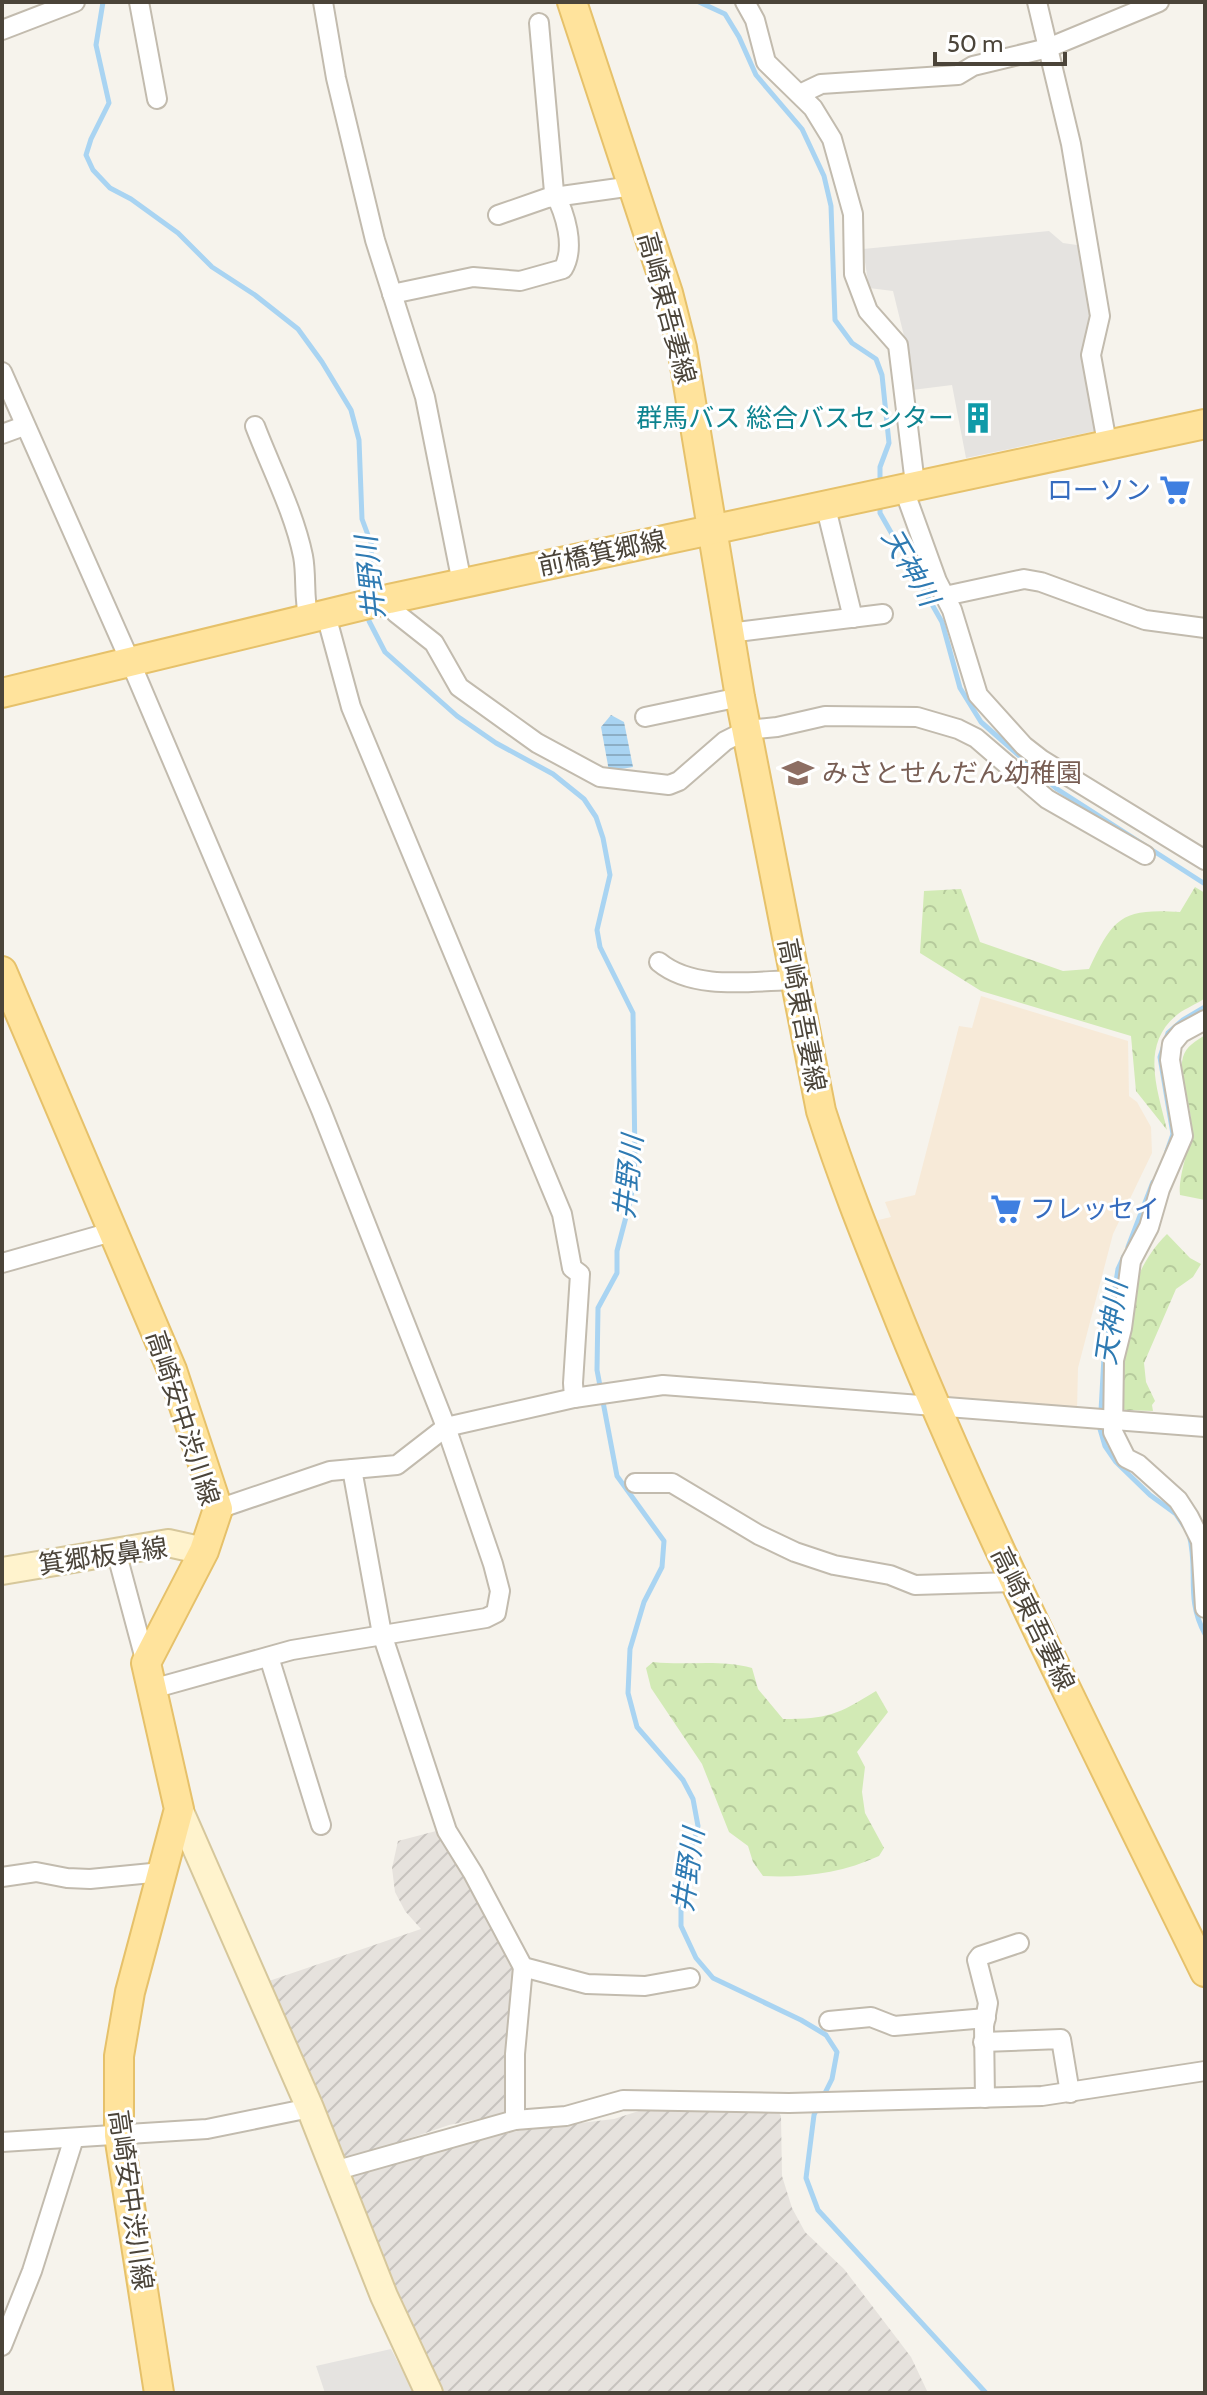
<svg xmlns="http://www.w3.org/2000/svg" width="1207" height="2395" font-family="Cabin,'Noto Sans JP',sans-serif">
  <defs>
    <pattern id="industrial-furrows" width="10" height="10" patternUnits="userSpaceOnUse" patternTransform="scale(2)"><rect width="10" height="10" fill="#e6e2dd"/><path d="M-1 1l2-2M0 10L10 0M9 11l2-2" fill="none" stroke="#c7c3be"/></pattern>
    <pattern id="forest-crowns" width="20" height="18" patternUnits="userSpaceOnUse" patternTransform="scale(2)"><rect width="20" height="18" fill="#d2eab5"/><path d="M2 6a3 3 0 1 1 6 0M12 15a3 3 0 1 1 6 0" fill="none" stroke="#b6ca9c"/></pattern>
    <pattern id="water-rules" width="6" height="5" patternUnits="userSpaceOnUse" patternTransform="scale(2)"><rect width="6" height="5" fill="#a9d4f2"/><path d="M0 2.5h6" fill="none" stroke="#8caec5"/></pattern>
  </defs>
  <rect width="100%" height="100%" fill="#f6f3ec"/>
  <polygon fill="#f7ead8" points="981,996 1128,1041 1129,1096 1137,1102 1151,1127 1152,1153 1113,1234 1078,1368 1077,1410 955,1401 941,1393 870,1222 891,1217 885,1202 915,1195 959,1026 972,1028"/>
  <g fill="url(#industrial-furrows)">
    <polygon points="440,1830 511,1960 517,1977 508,2113 449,2125 340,2162 269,1981 421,1929 405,1911 395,1892 392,1868 398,1841"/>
    <polygon points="648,2108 777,2110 781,2116 782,2176 792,2208 805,2232 844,2269 911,2357 928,2393 445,2393 409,2328 347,2177 417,2153 522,2130 614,2119"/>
  </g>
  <g fill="url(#forest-crowns)">
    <path d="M1195,887L1205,893V998C1197,1004 1186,1008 1178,1014C1139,1045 1158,1090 1167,1130L1136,1091L1131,1036L981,991L920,953L924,891L961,889L980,942L1063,971L1089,969C1113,918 1121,908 1180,912Z"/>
    <path d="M1205,1035V1200L1180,1195C1178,1174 1190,1150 1191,1126C1192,1101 1177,1080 1183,1057C1186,1046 1196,1041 1205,1035Z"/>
    <path d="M1167,1234L1190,1258L1201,1264L1193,1277L1176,1289L1144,1363L1146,1382L1155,1401L1152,1405L1153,1411L1125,1410L1120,1406C1120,1346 1122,1278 1167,1234Z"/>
    <path d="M653,1662C687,1666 719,1659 752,1668L758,1689L783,1719C828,1719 837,1715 876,1691L888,1712L857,1752L865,1767L862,1792L865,1813L884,1848L879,1856C842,1873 804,1878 763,1876L753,1862L748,1846L729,1832L702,1764L651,1688L646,1668Z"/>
  </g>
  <g fill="#e5e3e0">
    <polygon points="1049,231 1063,243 1084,246 1096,315 1100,430 966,458 952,385 912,390 906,344 893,291 869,288 863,249"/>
    <polygon points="391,2349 414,2393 325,2393 316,2366"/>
  </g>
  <polygon fill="url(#water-rules)" points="611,715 624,722 633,767 609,771 601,727"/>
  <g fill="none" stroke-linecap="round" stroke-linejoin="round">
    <g stroke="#a9d4f2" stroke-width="5">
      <polyline points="103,2 96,45 109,103 91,139 86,155 93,170 110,188 131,199 178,233 212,267 255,295 298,329 322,362 351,410 359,440 362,519 372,546 369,595"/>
      <polyline points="699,2 725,14 739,37 756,75 802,129 824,176 831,206 835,320 852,343 876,359 882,375 889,443 880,467 880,484"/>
      <polyline points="880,502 880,513 942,622 960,688 981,722 1057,789 1205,884"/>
      <polyline points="369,613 369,621 385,652 457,716 496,743 553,774 584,799 596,817 603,838 610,875 597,930 600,947 633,1013 635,1161 631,1198 617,1251 617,1273 598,1308 597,1370 617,1476 664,1541 662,1567 644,1602 630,1649 628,1693 637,1727 683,1780 693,1799 698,1826 681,1885 681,1926 696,1958 713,1978 801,2020 826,2035 837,2052 832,2079 822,2099"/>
      <polyline points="1167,1151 1173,1134 1160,1057 1168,1033 1183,1020 1205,1007"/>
      <polyline points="1128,1247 1153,1182"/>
      <polyline points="1124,1256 1118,1269 1104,1357 1100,1429 1105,1446 1116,1462 1150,1495 1176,1514 1184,1526"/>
      <path d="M1189,1534C1199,1571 1185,1598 1205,1634"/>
      <polyline points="817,2108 814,2115 806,2178 818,2210 986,2393"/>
    </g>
    <defs>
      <g id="street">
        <polyline points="139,2 157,99"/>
        <polyline points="323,2 336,78 375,240 425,397 462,583"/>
        <polyline points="745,2 755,20 766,62 813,108 832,139 853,214 854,274 868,311 898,345 915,484"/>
        <polyline points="1037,2 1071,144 1100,316 1091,355 1107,443"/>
        <polyline points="2,30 75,2"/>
        <polyline points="800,94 821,84 958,75 973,66 1048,48 1159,2"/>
        <polyline points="498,215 547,198 633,186"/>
        <path d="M392,294L473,277L520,281L563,269C576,247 565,213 554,192L539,23"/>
        <polyline points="2,372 130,661 321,1110 446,1427 493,1564 500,1591 496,1613 486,1618 292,1650 152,1689"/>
        <path d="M255,426C271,468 294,512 303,556C307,577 303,598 309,619"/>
        <polyline points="2,434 24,426"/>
        <polyline points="903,487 937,581 952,610 978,695 1024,746 1042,760 1205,860"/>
        <polyline points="825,504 853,618"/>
        <polyline points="945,596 1024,579 1041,582 1145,620 1205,628"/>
        <polyline points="389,599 396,613 434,643 459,687 537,743 600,777 669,785 679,781 725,741 747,730 777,727 825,716 917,717 958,729 976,738 1047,799 1145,855"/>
        <polyline points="326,615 351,707 562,1214 572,1268 580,1274 573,1383 574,1398"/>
        <polyline points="729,633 883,614"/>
        <polyline points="645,717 740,697"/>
        <path d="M659,962C694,991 752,981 794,980"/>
        <polyline points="1205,1020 1181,1033 1172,1044 1170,1060 1183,1136 1160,1189 1149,1227 1131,1261 1122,1328 1114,1360 1113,1432 1126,1458 1138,1464 1178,1500 1189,1517 1201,1541 1205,1608"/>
        <polyline points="2,1263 115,1231"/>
        <polyline points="352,1469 382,1634 447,1831 473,1873 523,1967 587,1984 645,1986 690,1978"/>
        <polyline points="635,1483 672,1483 759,1535 795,1552 834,1565 890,1575 915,1585 1014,1582"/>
        <polyline points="218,1509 330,1471 397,1465 446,1427 574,1398 663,1385 1205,1427"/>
        <polyline points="116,1551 146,1663"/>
        <polyline points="269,1657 321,1825"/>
        <polyline points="2,1877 36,1872 67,1878 90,1879 162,1872"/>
        <polyline points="829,2021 871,2017 894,2026 986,2018"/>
        <polyline points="983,2042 1061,2039 1070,2093"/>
        <polyline points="985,2098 984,2026 988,2003 977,1960 980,1956 1019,1943"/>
        <polyline points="515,2120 515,2054 523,1967"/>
        <polyline points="2,2142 207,2129 310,2108"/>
        <polyline points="334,2171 515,2120 566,2116 623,2100 789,2103 1042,2096 1205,2071"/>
        <polyline points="2,2346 32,2271 74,2138"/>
      </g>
      <g id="secondary">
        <polyline points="2,1571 168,1543 204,1551"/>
        <polyline points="179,1809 310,2108 384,2296 429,2393"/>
      </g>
      <g id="primary">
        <path d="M572,2L668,293L682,348L740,697L821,1111C844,1183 872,1251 900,1321C990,1543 1100,1757 1205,1972"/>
        <polyline points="2,693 389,599 1205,424"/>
        <polyline points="2,971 172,1370 218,1509 204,1551 146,1663 179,1809 130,1992 119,2056 119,2135 159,2393"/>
      </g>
    </defs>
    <use href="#street" stroke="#c2bbae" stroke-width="22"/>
    <use href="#secondary" stroke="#d6c79b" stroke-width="30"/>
    <use href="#primary" stroke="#e6c16a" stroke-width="32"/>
    <use href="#street" stroke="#fff" stroke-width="18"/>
    <use href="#secondary" stroke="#fff3cd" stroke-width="26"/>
    <use href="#primary" stroke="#ffe39c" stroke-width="28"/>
  </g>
  <defs>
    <symbol id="building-bare" viewBox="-9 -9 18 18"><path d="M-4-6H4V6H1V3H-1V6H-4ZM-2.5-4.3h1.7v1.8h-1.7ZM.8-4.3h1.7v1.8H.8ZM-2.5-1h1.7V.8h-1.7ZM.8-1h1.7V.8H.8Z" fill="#0f9aa8" stroke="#fff" stroke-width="2.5" paint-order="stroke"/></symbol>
    <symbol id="supermarket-bare" viewBox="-9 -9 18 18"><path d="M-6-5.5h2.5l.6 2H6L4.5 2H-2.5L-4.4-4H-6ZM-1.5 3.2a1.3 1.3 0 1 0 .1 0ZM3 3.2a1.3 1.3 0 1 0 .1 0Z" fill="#3f7fe0" stroke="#fff" stroke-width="2.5" paint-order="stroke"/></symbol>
    <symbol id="school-bare" viewBox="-9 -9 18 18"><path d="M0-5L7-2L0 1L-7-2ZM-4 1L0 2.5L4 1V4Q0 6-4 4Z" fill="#8d6e63" stroke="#fff" stroke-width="2.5" paint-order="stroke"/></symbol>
  </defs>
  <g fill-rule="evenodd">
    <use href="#building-bare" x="956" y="396" width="44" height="44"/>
    <use href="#supermarket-bare" x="1153" y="468" width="44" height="44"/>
    <use href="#school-bare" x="776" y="751" width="44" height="44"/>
    <use href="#supermarket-bare" x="984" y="1187" width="44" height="44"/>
  </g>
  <g text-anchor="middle" stroke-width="6" stroke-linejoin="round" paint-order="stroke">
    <g font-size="26" fill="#4b4439" stroke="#fff">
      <text transform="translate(667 308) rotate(75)" y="9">高崎東吾妻線</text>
      <text transform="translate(602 553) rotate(-12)" y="9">前橋箕郷線</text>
      <text transform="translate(802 1015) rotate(79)" y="9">高崎東吾妻線</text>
      <text transform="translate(183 1418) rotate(72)" y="9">高崎安中渋川線</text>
      <text transform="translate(103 1556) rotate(-8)" y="9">箕郷板鼻線</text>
      <text transform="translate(1033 1619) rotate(64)" y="9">高崎東吾妻線</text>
      <text transform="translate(131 2200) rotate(82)" y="9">高崎安中渋川線</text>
    </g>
    <g font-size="26" fill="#0d838f" stroke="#fff" text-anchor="end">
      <text x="954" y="427">群馬バス 総合バスセンター</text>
    </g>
    <g font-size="26" fill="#366cbe" stroke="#fff" text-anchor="end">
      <text x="1151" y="499">ローソン</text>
      <text x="1030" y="1218" text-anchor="start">フレッセイ</text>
    </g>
    <g font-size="26" fill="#785e54" stroke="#fff" text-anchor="start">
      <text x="822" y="782">みさとせんだん幼稚園</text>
    </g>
    <g font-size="28" font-style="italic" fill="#2e7ab2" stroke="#fff">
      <text transform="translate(911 567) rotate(60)" y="10">天神川</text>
      <text transform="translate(370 578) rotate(-96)" y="10">井野川</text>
      <text transform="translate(628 1177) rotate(-84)" y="10">井野川</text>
      <text transform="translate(1111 1323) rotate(-82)" y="10">天神川</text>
      <text transform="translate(688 1870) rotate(-82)" y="10">井野川</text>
    </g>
  </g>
  <rect width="1207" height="2395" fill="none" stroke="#4b4439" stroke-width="8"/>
  <path d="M935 52v12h130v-12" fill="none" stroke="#4b4439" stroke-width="4"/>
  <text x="947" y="52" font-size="24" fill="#4b4439" stroke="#ffffff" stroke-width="6" paint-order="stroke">50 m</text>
</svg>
